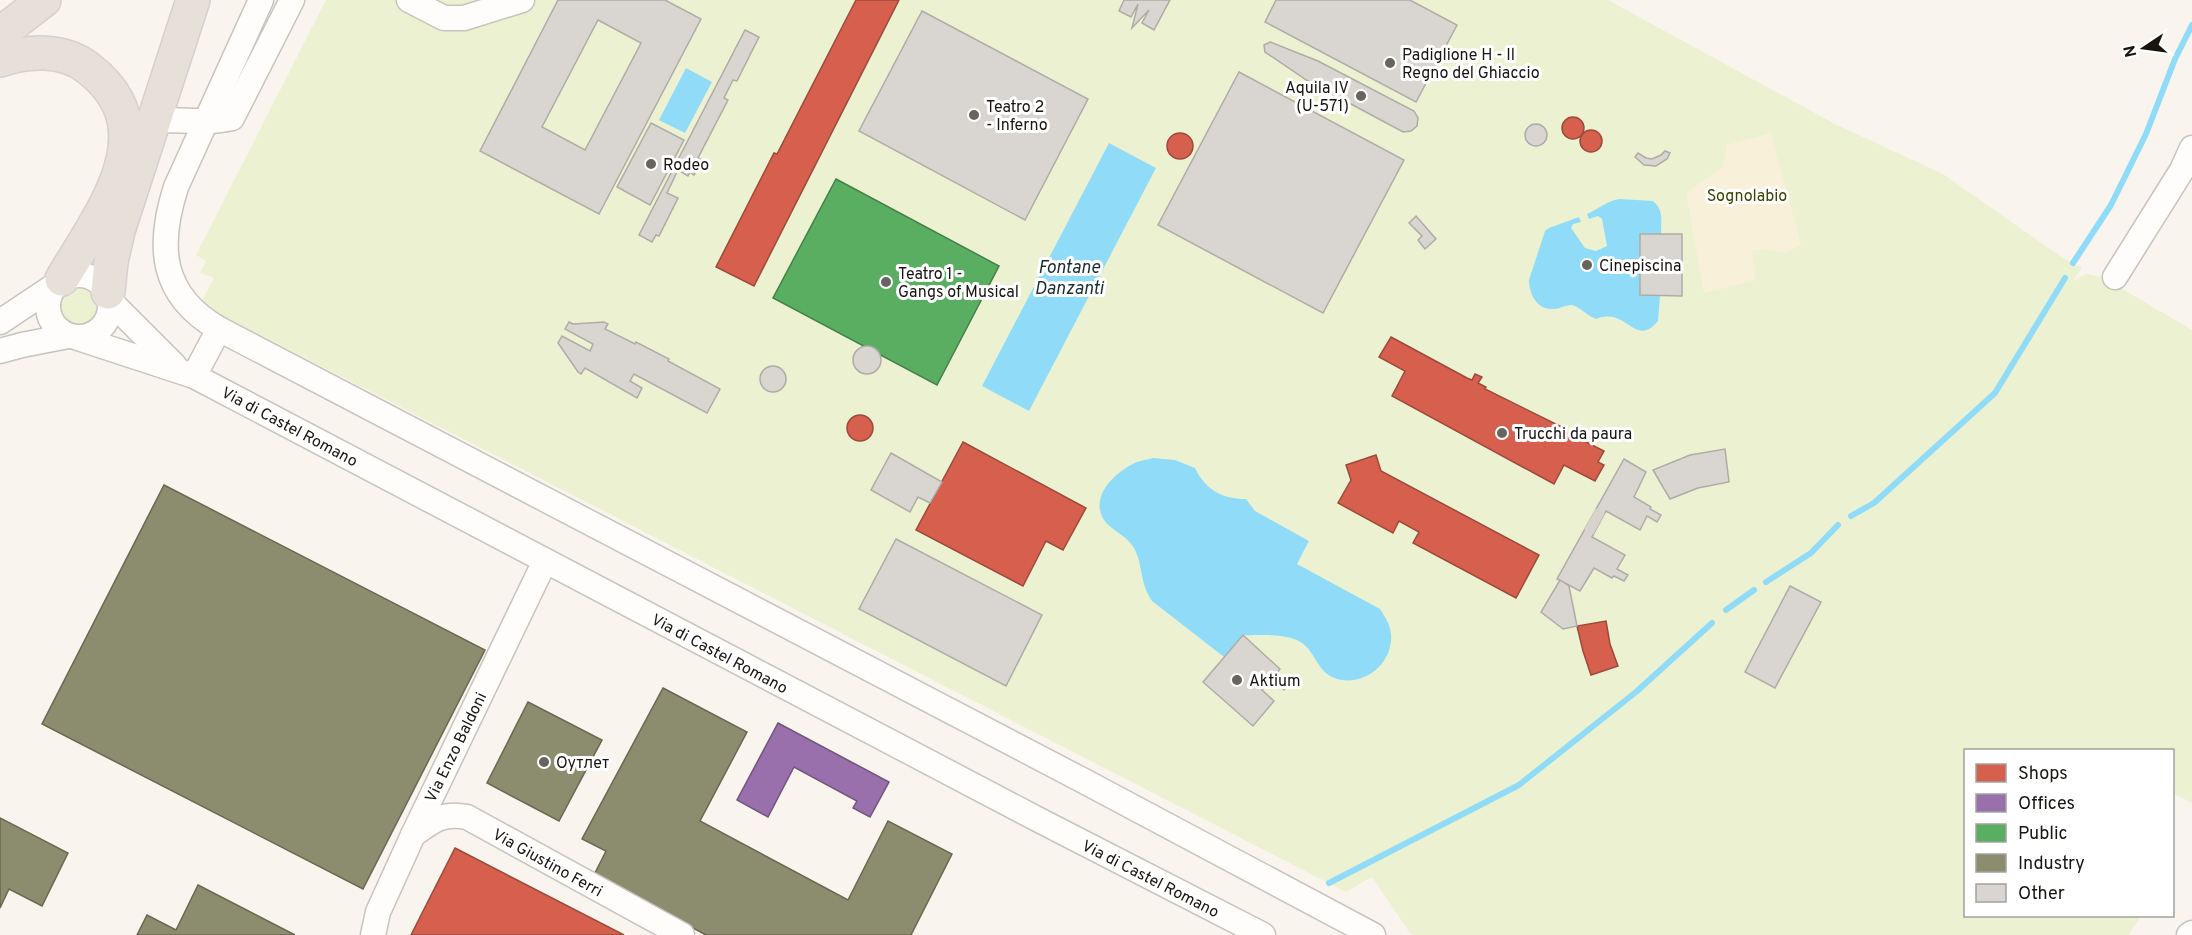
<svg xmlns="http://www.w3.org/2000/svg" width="2192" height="935" font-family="Overpass,sans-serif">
  <rect width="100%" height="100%" fill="#f9f4ee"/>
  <g fill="#ecf2d1">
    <polygon points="326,0 1608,0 1837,125 1943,174 2063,258 2082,268 2073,281 2086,274 2102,277 2192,330 2192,803 2173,793 2172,750 1966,750 1966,916 2141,916 2129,935 1414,935 1410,933 1372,877 1346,892 200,304 214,278 200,273 206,261 196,255"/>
    <circle cx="79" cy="307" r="20"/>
  </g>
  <polygon fill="#f8f0d9" points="1771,133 1801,245 1785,253 1766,249 1752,250 1756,280 1704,293 1686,193 1723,167 1727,145"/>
  <g fill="#90dcf8">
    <polygon points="686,68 712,82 685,133 659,120"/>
    <polygon points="1109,143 1156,168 1029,411 982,386"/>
    <path d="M1620,199L1653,201C1664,210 1661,221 1661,234L1640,235V295L1660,296L1658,321C1635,349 1627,306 1596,319C1586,315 1580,307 1572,305C1565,305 1560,309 1553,309C1537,310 1529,294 1529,280L1545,231L1549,228L1579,217L1581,222L1573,224L1571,228L1585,248L1596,251L1607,246L1602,219L1598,216L1589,219L1587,214C1598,209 1609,200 1620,199Z"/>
    <path d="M1153,458L1175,460L1195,468C1206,490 1222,499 1246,499L1255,511L1309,541L1297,564L1380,609C1385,617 1390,624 1391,634C1394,665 1360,690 1332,677C1314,668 1315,646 1294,639C1278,633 1259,636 1243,635L1224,657L1152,601C1138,580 1144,562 1132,545C1124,534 1111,530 1104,520C1090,498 1112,475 1131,465C1137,461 1146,460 1153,458Z"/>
  </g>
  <g fill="#d6604d" stroke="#9d4a3b" stroke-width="1.5">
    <polygon points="856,0 899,0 754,286 716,267 774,153 777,154"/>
    <circle cx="1573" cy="128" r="11"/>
    <circle cx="1591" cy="141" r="11"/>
    <circle cx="1180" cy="146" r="13"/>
    <polygon points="1391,337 1467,378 1472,380 1475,374 1482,377 1478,383 1486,387 1485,389 1566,429 1565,431 1604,451 1598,462 1604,465 1595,481 1564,465 1554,484 1392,396 1405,371 1379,357"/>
    <circle cx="860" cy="428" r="13"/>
    <polygon points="963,442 1086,508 1063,550 1046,541 1023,586 916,530"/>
    <polygon points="1376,455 1381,471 1539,555 1516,598 1413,543 1419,532 1399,521 1393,533 1338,503 1351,480 1346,465"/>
    <polygon points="1606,621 1610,644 1618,666 1591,675 1583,651 1577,626"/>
    <polygon points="455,848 624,935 411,935"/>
  </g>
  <polygon fill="#9970ab" stroke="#72557d" stroke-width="1.5" points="778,723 889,782 870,817 853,808 857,801 794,767 768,817 737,800"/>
  <polygon fill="#5aae61" stroke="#468049" stroke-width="1.5" points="836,179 999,266 937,385 773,298"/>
  <g fill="#8c8c6e" stroke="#696852" stroke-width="1.5">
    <polygon points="164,485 485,650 363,889 42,724"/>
    <polygon points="663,688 747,732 700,821 848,900 888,821 952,854 911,935 706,935 594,875 606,851 582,839"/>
    <polygon points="528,702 602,740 559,821 487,783"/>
    <polygon points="0,818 68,853 42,906 9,889 0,908"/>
    <polygon points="198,885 295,935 137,935 147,915 176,930"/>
  </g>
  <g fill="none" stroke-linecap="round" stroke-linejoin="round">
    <g stroke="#90dcf8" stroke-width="6">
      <polyline points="2073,263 2111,205 2146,134 2175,59 2192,25"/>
      <polyline points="1851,516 1874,503 1995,393 2065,278"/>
      <polyline points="1766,582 1811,553 1838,525"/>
      <polyline points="1726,610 1754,590"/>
      <polyline points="1329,883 1519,785 1636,692 1712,623"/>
    </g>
  </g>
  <g fill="#d9d5d0" stroke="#afaca8" stroke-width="1.5" fill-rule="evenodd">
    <path d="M558,0H665L701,19L599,214L480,151ZM598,20L641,43L585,150L542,127Z"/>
    <polygon points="1124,0 1170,0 1154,30 1142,23 1149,10 1132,28 1138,4 1131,17 1119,11"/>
    <polygon points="1276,0 1410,0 1457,25 1416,102 1265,22"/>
    <polygon points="922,11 1088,99 1025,220 859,131"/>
    <polygon points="745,30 759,37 737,81 733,80 724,98 728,100 698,158 702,160 694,175 690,172 688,176 678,170 667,193 678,198 659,236 656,235 652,242 639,235"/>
    <polygon points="1270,42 1318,61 1414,111 1418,118 1417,126 1411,131 1403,132 1308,81 1265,52 1264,45"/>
    <polygon points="1239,72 1404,160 1323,313 1158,225"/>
    <polygon points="651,123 684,140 650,205 617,187"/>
    <circle cx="1536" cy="135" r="11"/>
    <polygon points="1665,151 1670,153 1667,159 1656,166 1644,165 1635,157 1638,153 1646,158 1652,159 1661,155"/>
    <polygon points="1416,216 1436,239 1425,249 1418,240 1422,236 1409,223"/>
    <polygon points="1640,234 1682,234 1682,296 1640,295"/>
    <polygon points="569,322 573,324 604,322 608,324 605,329 635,344 636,342 669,359 668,361 720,389 707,413 634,374 630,381 642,388 637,398 585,368 581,374 578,372 558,343 562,336 590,351 593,344 565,329"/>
    <circle cx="867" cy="360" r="14"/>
    <circle cx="773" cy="379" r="13"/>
    <polygon points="1725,449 1729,482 1698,488 1670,499 1653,470 1690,455"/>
    <polygon points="891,453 942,482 930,503 918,497 910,512 871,490"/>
    <polygon points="1624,459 1646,472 1634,497 1651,507 1650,509 1661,515 1657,522 1647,516 1640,530 1606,511 1592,537 1625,555 1617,569 1628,575 1624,581 1614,576 1612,578 1594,568 1580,591 1557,579"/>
    <polygon points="896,539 1042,615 1006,686 859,609"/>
    <polygon points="1560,580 1569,586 1577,626 1563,629 1541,612"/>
    <polygon points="1790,586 1821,602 1775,688 1745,672"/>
    <polygon points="1243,635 1280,669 1276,674 1288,685 1284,690 1272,679 1262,690 1274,701 1253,726 1203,682"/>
  </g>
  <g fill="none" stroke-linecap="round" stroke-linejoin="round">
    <polyline stroke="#d7d3cd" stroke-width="24" stroke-dasharray="24 12" stroke-linecap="butt" points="1590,519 1599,524"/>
    <defs>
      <g id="minor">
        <path d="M261,0L176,187C157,246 160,295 219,329L1082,780L1373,935"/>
        <polyline points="409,0 444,18 464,18 522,0"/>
        <path d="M154,120C180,119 206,124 232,118L292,0"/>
        <circle cx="79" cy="306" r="31"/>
        <polyline points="2115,277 2182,170 2192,148"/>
        <polyline points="111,302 174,365"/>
        <polyline points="0,322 54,286"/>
        <polyline points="78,338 194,376 1039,820 1263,935"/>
        <polyline points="0,351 22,345 68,336"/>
        <polyline points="194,376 219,329"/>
        <path d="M413,835C432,821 442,812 467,817L682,935"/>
        <polyline points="373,935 378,912 413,835 545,561"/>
        <polyline points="2189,935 2192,933"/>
      </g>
      <g id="highway">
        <polyline points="0,34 44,0"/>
        <path d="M0,60C28,50 64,49 88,68C169,130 100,214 62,279"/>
        <polyline points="108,292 111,262 118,231 193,0"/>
      </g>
    </defs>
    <use href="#minor" stroke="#c7c3be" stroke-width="27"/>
    <use href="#highway" stroke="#d3d1ce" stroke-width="36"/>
    <use href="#minor" stroke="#fefdfc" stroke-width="24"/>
    <use href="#highway" stroke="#e7e0d9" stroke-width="33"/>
  </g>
  <g fill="#67635e" stroke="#fff" stroke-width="2">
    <circle cx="1390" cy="63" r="6"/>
    <circle cx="1361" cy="96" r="6"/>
    <circle cx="974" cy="115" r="6"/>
    <circle cx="651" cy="164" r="6"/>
    <circle cx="1587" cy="265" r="6"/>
    <circle cx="886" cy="282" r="6"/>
    <circle cx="1502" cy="433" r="6"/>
    <circle cx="1237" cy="680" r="6"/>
    <circle cx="544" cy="762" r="6"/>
  </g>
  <g text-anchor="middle" stroke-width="6" stroke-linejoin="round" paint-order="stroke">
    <g font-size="16" fill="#181511" stroke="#fff" text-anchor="start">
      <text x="1402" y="60">Padiglione H - Il<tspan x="1402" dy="18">Regno del Ghiaccio</tspan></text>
      <text x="1349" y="93" text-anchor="end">Aquila IV<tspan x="1349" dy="18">(U-571)</tspan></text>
      <text x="986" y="112">Teatro 2<tspan x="986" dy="18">- Inferno</tspan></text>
      <text x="663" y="170">Rodeo</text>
      <text x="1599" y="271">Cinepiscina</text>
      <text x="898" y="279">Teatro 1 -<tspan x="898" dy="18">Gangs of Musical</tspan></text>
      <text x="1514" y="439">Trucchi da paura</text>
      <text x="1249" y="686">Aktium</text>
      <text x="556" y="768">Оутлет</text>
    </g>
    <g font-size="16" fill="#384500" stroke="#fff">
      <text x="1747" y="201">Sognolabio</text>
    </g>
    <g font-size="16" fill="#181511" stroke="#fff">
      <text transform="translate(290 426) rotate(28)" y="6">Via di Castel Romano</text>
      <text transform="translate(720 653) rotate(28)" y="6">Via di Castel Romano</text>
      <text transform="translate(455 747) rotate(-64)" y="6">Via Enzo Baldoni</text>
      <text transform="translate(548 862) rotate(29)" y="6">Via Giustino Ferri</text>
      <text transform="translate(1151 878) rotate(27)" y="6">Via di Castel Romano</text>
    </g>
    <g font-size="18" font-style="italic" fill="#192c35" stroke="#fff">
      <text x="1069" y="273">Fontane<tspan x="1069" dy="21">Danzanti</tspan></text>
    </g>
  </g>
  <rect x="1964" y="749" width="210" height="168" fill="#ffffff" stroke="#a3a1a0" stroke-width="1.5"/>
  <rect x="1976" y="764" width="30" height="18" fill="#d6604d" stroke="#a3a1a0" stroke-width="1.5"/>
  <text x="2018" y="779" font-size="18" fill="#181511">Shops</text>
  <rect x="1976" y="794" width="30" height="18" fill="#9970ab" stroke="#a3a1a0" stroke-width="1.5"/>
  <text x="2018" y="809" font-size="18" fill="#181511">Offices</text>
  <rect x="1976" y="824" width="30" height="18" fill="#5aae61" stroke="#a3a1a0" stroke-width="1.5"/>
  <text x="2018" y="839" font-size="18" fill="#181511">Public</text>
  <rect x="1976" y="854" width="30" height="18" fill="#8c8c6e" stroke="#a3a1a0" stroke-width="1.5"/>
  <text x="2018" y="869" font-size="18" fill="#181511">Industry</text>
  <rect x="1976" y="884" width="30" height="18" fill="#d9d5d0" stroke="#a3a1a0" stroke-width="1.5"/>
  <text x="2018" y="899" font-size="18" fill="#181511">Other</text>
  <g transform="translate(2144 48) rotate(257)" stroke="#ffffff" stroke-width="4.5" paint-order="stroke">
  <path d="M0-4.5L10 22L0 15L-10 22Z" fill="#181511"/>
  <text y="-9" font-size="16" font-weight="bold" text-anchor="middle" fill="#181511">N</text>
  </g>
</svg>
